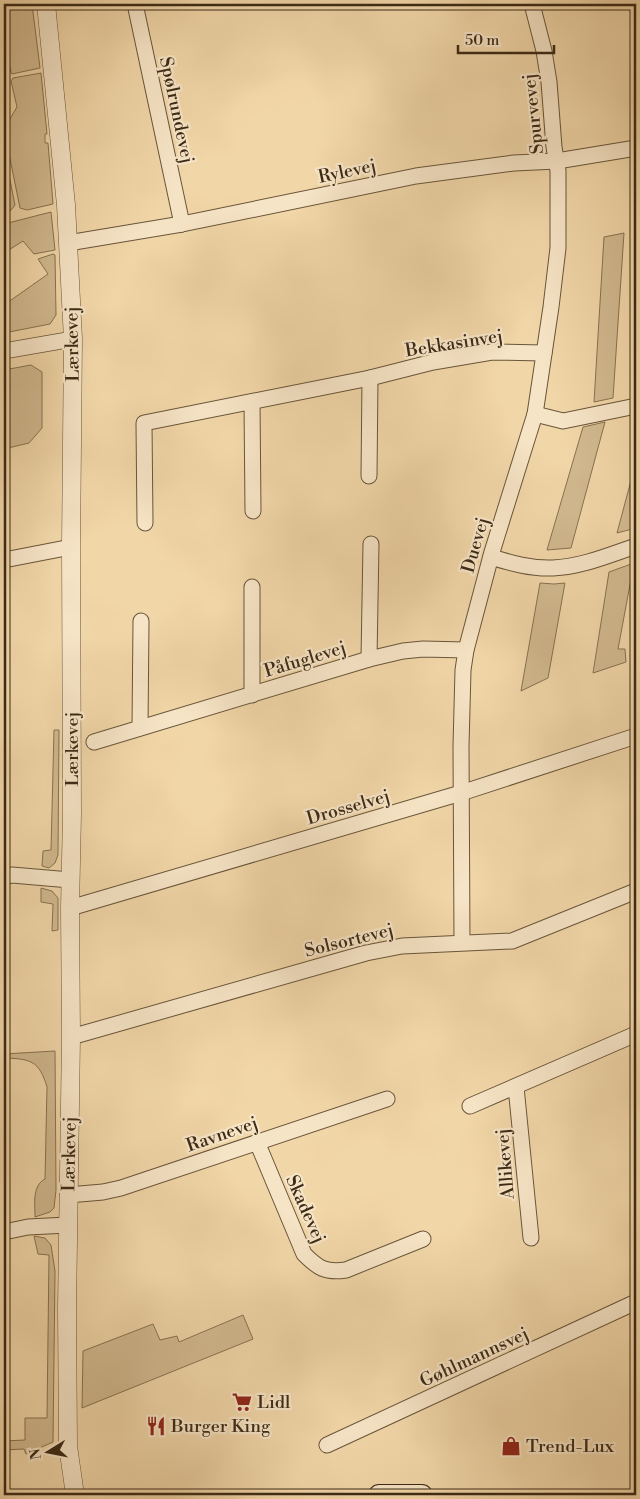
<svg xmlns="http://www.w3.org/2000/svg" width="640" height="1499" font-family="'Libre Bodoni',serif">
  <rect width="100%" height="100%" fill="#f1d6a8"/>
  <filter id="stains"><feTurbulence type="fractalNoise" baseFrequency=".004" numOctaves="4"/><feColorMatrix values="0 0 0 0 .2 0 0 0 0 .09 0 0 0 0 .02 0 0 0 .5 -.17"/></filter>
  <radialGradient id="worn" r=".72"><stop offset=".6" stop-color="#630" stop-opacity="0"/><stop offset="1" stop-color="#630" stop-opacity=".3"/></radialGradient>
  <g fill="#d2b98f" stroke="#877252">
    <polygon points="4,4 32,4 40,68 12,74 11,72 4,40"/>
    <polygon points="41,73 47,134 45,134 45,143 48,143 53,204 27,210 20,208 4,129 17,107 11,81 13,78"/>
    <polygon points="4,150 15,205 11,210 4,213"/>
    <polygon points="51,212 55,250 34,254 23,241 4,253 4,224"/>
    <polygon points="624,233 613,398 594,402 604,237"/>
    <polygon points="53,254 55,255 56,315 50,324 4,333 4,305 48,274 38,259"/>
    <polygon points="31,365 42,372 42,428 29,443 4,449 4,370"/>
    <polygon points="605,422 571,548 547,550 583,427"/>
    <polygon points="636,462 636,528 617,533"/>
    <polygon points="634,563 618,649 625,649 626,662 593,673 609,572"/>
    <polygon points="540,583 554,584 565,583 548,678 521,691"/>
    <polygon points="54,730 59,730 58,855 55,863 49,868 42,866 43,851 51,850"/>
    <polygon points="41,888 52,891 58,898 58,930 52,931 53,904 41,902"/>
    <path d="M55,1051L56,1190L54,1208L50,1212L35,1217C35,1203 32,1186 45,1179L47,1087C39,1060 30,1059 4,1058V1054Z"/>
    <polygon points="34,1236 45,1238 51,1245 55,1271 53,1440 53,1442 26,1454 24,1449 4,1450 4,1441 25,1440 25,1418 47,1418 49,1255 38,1254"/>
    <polygon points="243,1315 253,1339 82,1408 83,1351 153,1324 160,1340 177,1336 179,1342"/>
  </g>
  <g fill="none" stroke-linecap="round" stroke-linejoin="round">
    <defs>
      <g id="minor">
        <polyline points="135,4 182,224"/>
        <polyline points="68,243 182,224 416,176 514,163 557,161 636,148"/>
        <polyline points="4,351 73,339"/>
        <polyline points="252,402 253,511"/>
        <polyline points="535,414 563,421 636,406"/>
        <polyline points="369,476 370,378"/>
        <polyline points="145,523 144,423 370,378 433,362 492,352 544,353"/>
        <path d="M491,557C511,563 531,569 553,568C581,567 609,555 636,546"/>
        <polyline points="4,560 71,547"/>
        <polyline points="369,659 371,544"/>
        <polyline points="252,695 252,587"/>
        <polyline points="140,728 141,621"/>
        <polyline points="94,742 369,659 403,651 423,649 466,650"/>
        <polyline points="4,877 12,875 70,880"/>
        <polyline points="70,908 461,793 636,736"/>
        <polyline points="462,942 461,746 463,670 466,650 492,552 535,414 551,307 558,248 558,171 554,147 549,82 544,51 532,4"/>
        <polyline points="71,1037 366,953 402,946 512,941 636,891"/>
        <polyline points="516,1087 531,1238"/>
        <polyline points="470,1106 636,1034"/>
        <path d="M257,1142L304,1254C318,1268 325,1273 346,1270L423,1239"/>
        <polyline points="68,1195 103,1192 121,1188 387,1099"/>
        <polyline points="4,1232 28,1227 68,1225"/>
        <polyline points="327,1445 636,1302"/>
      </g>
      <polyline id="tertiary" points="46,4 66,205 73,339 71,547 72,814 70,908 71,1037 67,1309 68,1446 75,1495"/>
      <polyline id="secondary" points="379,1495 422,1495"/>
    </defs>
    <use href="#minor" stroke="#69553a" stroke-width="17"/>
    <use href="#tertiary" stroke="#69553a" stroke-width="19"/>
    <use href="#secondary" stroke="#3c2a16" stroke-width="22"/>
    <use href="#minor" stroke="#f6e4c6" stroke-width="15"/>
    <use href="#tertiary" stroke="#f6e4c6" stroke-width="18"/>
    <use href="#secondary" stroke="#f6e4c6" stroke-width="20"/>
  </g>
  <defs>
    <symbol id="supermarket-bare" viewBox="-9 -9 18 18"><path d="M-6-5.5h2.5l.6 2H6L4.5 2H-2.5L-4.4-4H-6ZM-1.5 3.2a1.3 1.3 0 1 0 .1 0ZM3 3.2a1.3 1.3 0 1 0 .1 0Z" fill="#8f2418" stroke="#f6e4c6" stroke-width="2.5" paint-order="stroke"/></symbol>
    <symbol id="restaurant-bare" viewBox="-9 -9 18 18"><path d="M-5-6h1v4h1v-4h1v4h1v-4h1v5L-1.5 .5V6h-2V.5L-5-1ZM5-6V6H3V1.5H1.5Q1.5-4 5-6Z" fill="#8f2418" stroke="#f6e4c6" stroke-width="2.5" paint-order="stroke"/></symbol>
    <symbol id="shop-bare" viewBox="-9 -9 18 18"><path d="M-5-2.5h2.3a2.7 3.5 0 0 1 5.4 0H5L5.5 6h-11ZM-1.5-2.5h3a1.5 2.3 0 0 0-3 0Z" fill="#8f2418" stroke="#f6e4c6" stroke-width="2.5" paint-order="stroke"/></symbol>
  </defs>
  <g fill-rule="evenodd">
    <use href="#supermarket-bare" x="228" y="1388" width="28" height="28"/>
    <use href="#restaurant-bare" x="142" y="1412" width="28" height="28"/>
    <use href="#shop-bare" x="497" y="1432" width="28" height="28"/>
  </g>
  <g text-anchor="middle" stroke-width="4.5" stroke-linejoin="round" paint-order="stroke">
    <g font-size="18" fill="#3c2a16" stroke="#f6e4c6">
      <text transform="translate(177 110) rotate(78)" y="6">Spølrundevej</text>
      <text transform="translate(533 114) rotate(-96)" y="6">Spurvevej</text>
      <text transform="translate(347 171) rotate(-12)" y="6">Rylevej</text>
      <text transform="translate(454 343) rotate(-9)" y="6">Bekkasinvej</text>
      <text transform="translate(72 344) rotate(-91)" y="6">Lærkevej</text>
      <text transform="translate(475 545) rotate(-74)" y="6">Duevej</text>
      <text transform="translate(305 659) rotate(-17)" y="6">Påfuglevej</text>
      <text transform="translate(72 749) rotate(-90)" y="6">Lærkevej</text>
      <text transform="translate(348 807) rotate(-16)" y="6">Drosselvej</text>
      <text transform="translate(349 940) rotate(-14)" y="6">Solsortevej</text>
      <text transform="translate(222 1134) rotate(-19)" y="6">Ravnevej</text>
      <text transform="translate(69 1154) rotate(-89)" y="6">Lærkevej</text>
      <text transform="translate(505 1164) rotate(-95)" y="6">Allikevej</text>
      <text transform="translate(306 1209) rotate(66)" y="6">Skadevej</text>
      <text transform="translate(474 1357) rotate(-25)" y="6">Gøhlmannsvej</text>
    </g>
    <g font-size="18" fill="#3c2a16" stroke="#f6e4c6" text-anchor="start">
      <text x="257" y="1408">Lidl</text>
      <text x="171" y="1432">Burger King</text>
      <text x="526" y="1452">Trend-Lux</text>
    </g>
  </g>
  <rect width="640" height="1499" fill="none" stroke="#f1d6a8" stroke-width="20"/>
  <rect x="5" y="5" width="630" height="1489" fill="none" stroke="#3c2a16" stroke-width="2.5"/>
  <rect x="10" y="10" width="620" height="1479" fill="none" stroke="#3c2a16"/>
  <g transform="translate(48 1452) rotate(260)" stroke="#f6e4c6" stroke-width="4" paint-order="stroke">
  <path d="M0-4L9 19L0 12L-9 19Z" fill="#3c2a16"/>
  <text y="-8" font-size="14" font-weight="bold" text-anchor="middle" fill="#3c2a16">N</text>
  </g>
  <path d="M458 45v8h96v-8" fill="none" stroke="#3c2a16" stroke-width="2.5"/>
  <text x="465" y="45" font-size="15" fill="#3c2a16" stroke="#f6e4c6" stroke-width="4" paint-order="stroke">50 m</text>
  <rect width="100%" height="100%" filter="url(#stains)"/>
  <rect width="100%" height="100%" fill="url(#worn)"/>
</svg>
